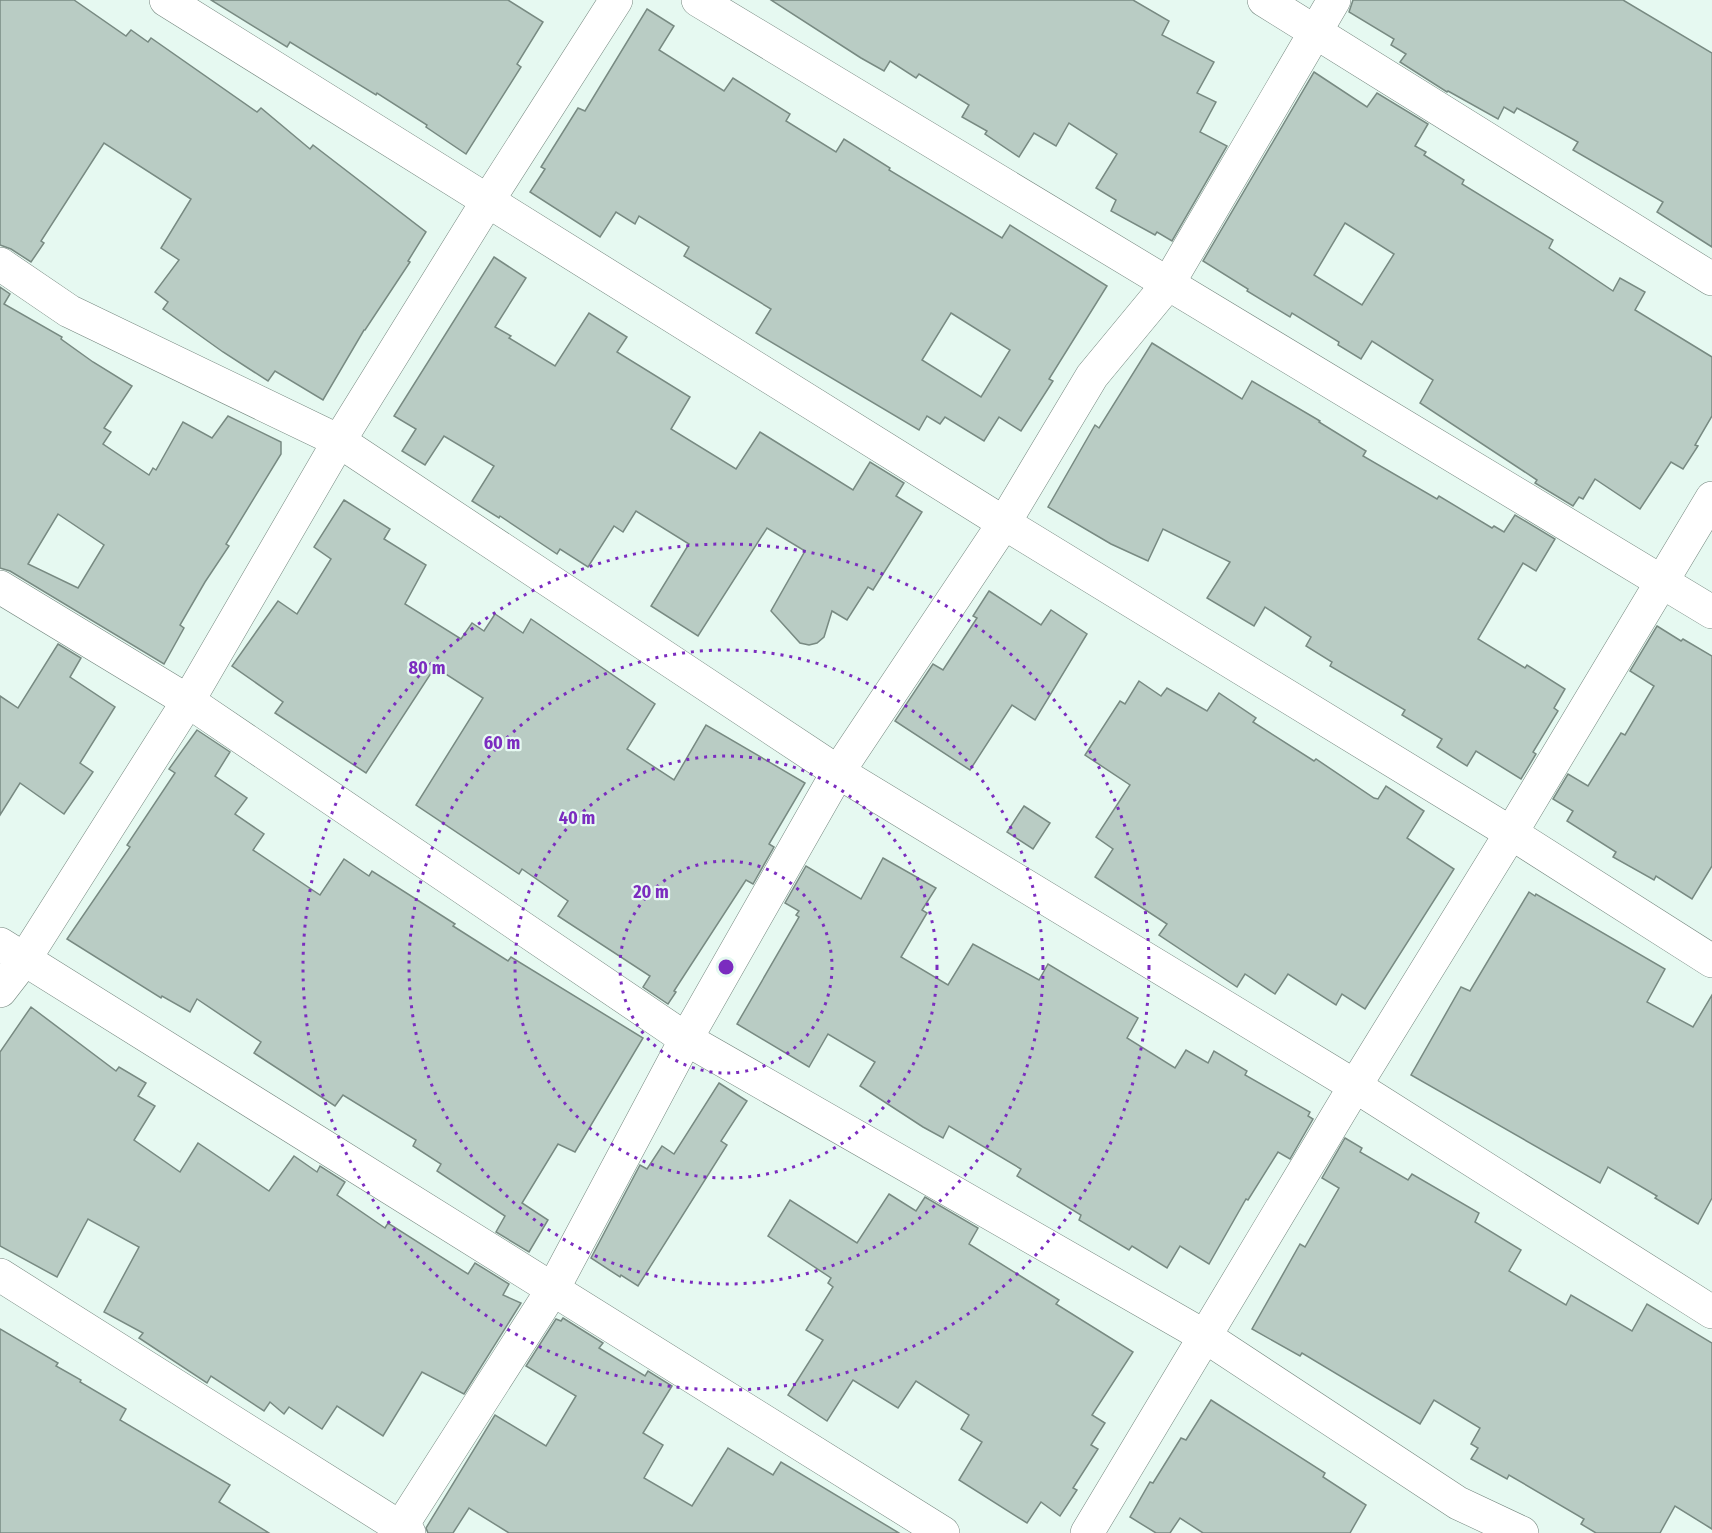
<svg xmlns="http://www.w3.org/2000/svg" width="1712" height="1533" font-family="'Fira Sans Condensed',sans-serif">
  <rect width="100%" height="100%" fill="#e6f9f1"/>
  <g fill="#b9ccc4" stroke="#788a82" stroke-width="1.5" fill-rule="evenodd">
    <polygon points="0,0 74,0 126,36 131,30 148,42 151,38 257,112 261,108 310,149 313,145 426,232 408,261 410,262 365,330 364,330 323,400 275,371 268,381 223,352 163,309 168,302 155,292 179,260 161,248 191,199 104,143 41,241 44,243 31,262 11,249 0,245"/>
    <polygon points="211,0 508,0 543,22 517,64 521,67 466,154 426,127 427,125 377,93 376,95 290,42 287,47"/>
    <polygon points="771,0 1133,0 1169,21 1162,35 1214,62 1197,93 1216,102 1200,132 1227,146 1172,241 1157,232 1155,235 1111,211 1116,200 1096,188 1117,154 1069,123 1056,146 1034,133 1019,157 985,134 987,131 962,117 969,105 919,74 916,78 890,61 884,71 861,58"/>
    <polygon points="1353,0 1623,0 1712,53 1712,247 1657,212 1663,202 1573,150 1578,142 1517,108 1514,113 1504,107 1498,119 1448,91 1447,92 1400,62 1406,54 1391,45 1394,39 1349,12"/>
    <path d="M647,9L674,26L659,50L724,91L733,78L790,114L786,121L836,152L844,139L890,168L889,170L1002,238L1010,225L1107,286L1049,379L1053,381L1021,431L999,417L984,441L945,417L940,424L927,416L919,430L756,333L771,309L684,256L689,247L639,216L635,224L616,212L600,237L530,192L545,169L541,167L578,108L585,111ZM951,313L1010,350L981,397L922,360Z"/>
    <path d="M1314,72L1367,107L1377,93L1428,124L1415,146L1426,152L1424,155L1464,180L1462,184L1553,240L1549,248L1613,291L1620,278L1645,292L1635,310L1712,357V416L1695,445L1698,446L1683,469L1671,462L1640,509L1595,479L1583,499L1579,497L1573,506L1535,483L1537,480L1420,403L1433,380L1372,341L1361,359L1338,345L1339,342L1292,313L1290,317L1247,291L1248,289L1203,261ZM1345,223L1394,254L1362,305L1314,275Z"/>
    <polygon points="494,257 526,278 495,327 511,336 509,338 555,366 589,313 627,337 617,352 690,397 671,429 736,469 760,432 853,490 870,462 904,483 896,496 922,512 873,590 868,587 847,620 832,611 824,637 817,643 809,645 800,643 771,611 805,551 767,528 698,636 651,606 689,544 636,511 623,532 614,526 588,567 560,549 557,554 500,516 499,518 472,501 494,466 444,436 425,465 402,451 416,429 394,416"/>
    <path d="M0,287L10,294L4,304L62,337L61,339L93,362L132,386L104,428L111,432L103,444L149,475L153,468L156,470L183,422L212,438L228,416L281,442V454L226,544L229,546L205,582L180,625L184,628L164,664L10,571L0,568ZM58,514L104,545L78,588L28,564Z"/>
    <polygon points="1152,343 1242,399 1252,381 1320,421 1319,422 1366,451 1363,456 1437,499 1439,496 1492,528 1494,526 1504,532 1515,515 1555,539 1536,571 1523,563 1478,639 1525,668 1527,665 1565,689 1554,708 1558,711 1533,752 1536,754 1521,779 1476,751 1467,766 1437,747 1442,739 1402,715 1405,710 1330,666 1332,662 1306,646 1311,637 1265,607 1254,626 1207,598 1230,562 1163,529 1148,561 1111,544 1048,507 1095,425 1099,428"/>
    <polygon points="344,500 390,529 384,539 426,565 405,604 461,639 472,623 484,631 495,614 523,633 531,619 655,704 627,749 674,780 706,725 805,783 769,844 774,847 753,884 746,880 674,991 676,992 668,1004 643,987 650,976 558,916 568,901 522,869 519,874 416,805 483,698 435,667 366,773 275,713 283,702 232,666 278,601 297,614 331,559 314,547"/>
    <polygon points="989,591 1041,625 1051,610 1087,634 1035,720 1012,705 970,770 895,721 933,664 943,670 977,618 973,616"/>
    <polygon points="1657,626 1681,641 1683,639 1712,656 1712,866 1692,899 1656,876 1654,880 1613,857 1616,852 1567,821 1573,811 1553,799 1568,774 1588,786 1621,733 1625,735 1654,686 1630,671"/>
    <polygon points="58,644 81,658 70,677 115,707 80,763 93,772 64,814 20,783 0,815 0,696 18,708"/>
    <polygon points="1139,681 1161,696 1167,688 1207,711 1219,693 1256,718 1253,722 1314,761 1316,759 1374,798 1378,799 1386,786 1424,811 1407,838 1454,869 1365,1009 1342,994 1336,1005 1288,974 1275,994 1245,974 1237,987 1159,935 1167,924 1095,877 1113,849 1096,837 1130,785 1085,755 1120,701 1125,704"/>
    <polygon points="197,730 230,752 215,776 247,798 235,814 264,834 253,850 320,895 344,859 369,876 372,871 455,924 453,926 508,961 511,957 643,1038 575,1152 558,1144 522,1203 548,1220 529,1252 496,1232 505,1216 437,1171 441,1164 413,1146 416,1140 343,1095 335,1106 254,1053 261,1042 197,999 190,1012 162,996 161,998 67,939 130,847 127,845 175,773 169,769"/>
    <polygon points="1024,806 1050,823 1033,849 1007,832"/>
    <polygon points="883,858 936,888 922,910 927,913 901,957 948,985 973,944 1039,980 1048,964 1138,1018 1127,1038 1175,1068 1186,1050 1208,1063 1214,1051 1247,1071 1245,1075 1310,1112 1308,1116 1313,1119 1290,1159 1278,1152 1248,1200 1246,1199 1209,1264 1180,1246 1167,1268 1132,1246 1129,1250 1079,1220 1081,1215 1017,1176 1021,1169 949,1126 943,1138 923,1127 860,1086 875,1062 828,1034 809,1067 737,1024 799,917 796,915 799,911 785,903 806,866 861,899"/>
    <polygon points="1529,892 1535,896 1536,894 1665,969 1647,1002 1693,1027 1712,995 1712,1198 1698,1224 1655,1198 1657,1196 1608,1167 1600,1183 1411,1075 1461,987 1470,991"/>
    <polygon points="31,1007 116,1071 119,1067 146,1083 138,1096 155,1106 134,1140 180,1172 198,1143 269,1191 294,1156 317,1172 320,1166 345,1182 337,1195 385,1228 388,1223 468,1274 475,1263 509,1284 503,1295 521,1303 464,1394 422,1372 383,1436 337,1406 322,1429 289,1407 284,1414 270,1402 264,1411 211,1376 207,1383 139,1338 143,1333 104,1312 139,1247 88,1219 57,1277 0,1246 0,1052"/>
    <polygon points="719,1083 747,1101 721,1141 727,1145 638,1286 621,1275 620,1277 591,1258 640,1165 647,1169 662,1146 674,1154"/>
    <polygon points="1345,1138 1362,1148 1360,1152 1408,1180 1412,1174 1479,1213 1475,1222 1521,1250 1509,1271 1566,1305 1571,1295 1632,1331 1647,1304 1712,1343 1712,1529 1675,1506 1660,1533 1596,1533 1581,1524 1584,1519 1509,1475 1507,1479 1471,1459 1478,1448 1471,1444 1480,1428 1434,1400 1420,1424 1302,1353 1300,1356 1252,1329 1300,1244 1305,1247 1339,1188 1322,1178"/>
    <polygon points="889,1194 916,1211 925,1197 978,1228 969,1244 1059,1300 1056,1304 1133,1352 1092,1415 1105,1423 1091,1445 1098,1449 1073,1488 1077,1490 1060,1516 1041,1502 1027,1523 959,1480 982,1442 961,1429 969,1415 916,1381 898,1408 853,1380 827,1421 788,1395 823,1340 806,1330 833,1287 828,1283 831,1278 768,1236 790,1200 857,1243"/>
    <polygon points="563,1318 603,1343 599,1348 645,1376 648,1371 672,1386 643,1433 663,1445 644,1478 692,1506 728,1448 773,1475 781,1462 899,1533 509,1533 469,1508 453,1533 428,1533 426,1528 495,1415 546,1446 576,1396 526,1366 556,1319 561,1321"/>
    <polygon points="0,1329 58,1363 56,1366 81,1380 80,1382 126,1409 120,1420 230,1485 219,1502 269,1533 0,1533"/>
    <polygon points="1211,1400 1325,1473 1323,1477 1366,1505 1350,1533 1203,1533 1180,1518 1170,1533 1156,1533 1130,1517 1150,1482 1153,1483 1181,1438 1186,1440"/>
  </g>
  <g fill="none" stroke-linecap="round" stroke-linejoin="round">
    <defs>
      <g id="minor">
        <polyline points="166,0 1004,523 1511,833 1712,961"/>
        <polyline points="698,0 1712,612"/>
        <polyline points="1264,0 1712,279"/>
        <polyline points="0,264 69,311 339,441 838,772 1355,1086 1712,1312"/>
        <polyline points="0,587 188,701 686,1039 1206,1337 1458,1503 1522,1533"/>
        <polyline points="0,944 943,1533"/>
        <polyline points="0,991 24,960 188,701 339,441 487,202 616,0"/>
        <polyline points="0,1275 409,1533"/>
        <polyline points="397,1533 553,1289 686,1039 838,772 1004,523 1092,376 1168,284 1334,0"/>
        <polyline points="1087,1533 1355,1086 1511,833 1712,498"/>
      </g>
    </defs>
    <use href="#minor" stroke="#74867e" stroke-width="34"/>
    <use href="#minor" stroke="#fff" stroke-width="33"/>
  </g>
  <g fill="none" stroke="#7b2cbf" stroke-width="3" stroke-dasharray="3 6">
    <circle cx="726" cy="967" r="106"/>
    <circle cx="726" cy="967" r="211"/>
    <circle cx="726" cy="967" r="317"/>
    <circle cx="726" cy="967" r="423"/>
  </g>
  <circle cx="726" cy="967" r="9" fill="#7b2cbf" stroke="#e6f9f1" stroke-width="3"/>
  <g font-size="18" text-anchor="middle" font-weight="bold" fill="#7b2cbf" stroke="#e6f9f1" stroke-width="4.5" stroke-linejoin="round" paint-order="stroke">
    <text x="427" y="674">80 m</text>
    <text x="502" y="749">60 m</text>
    <text x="577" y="824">40 m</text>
    <text x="651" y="898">20 m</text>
  </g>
</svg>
